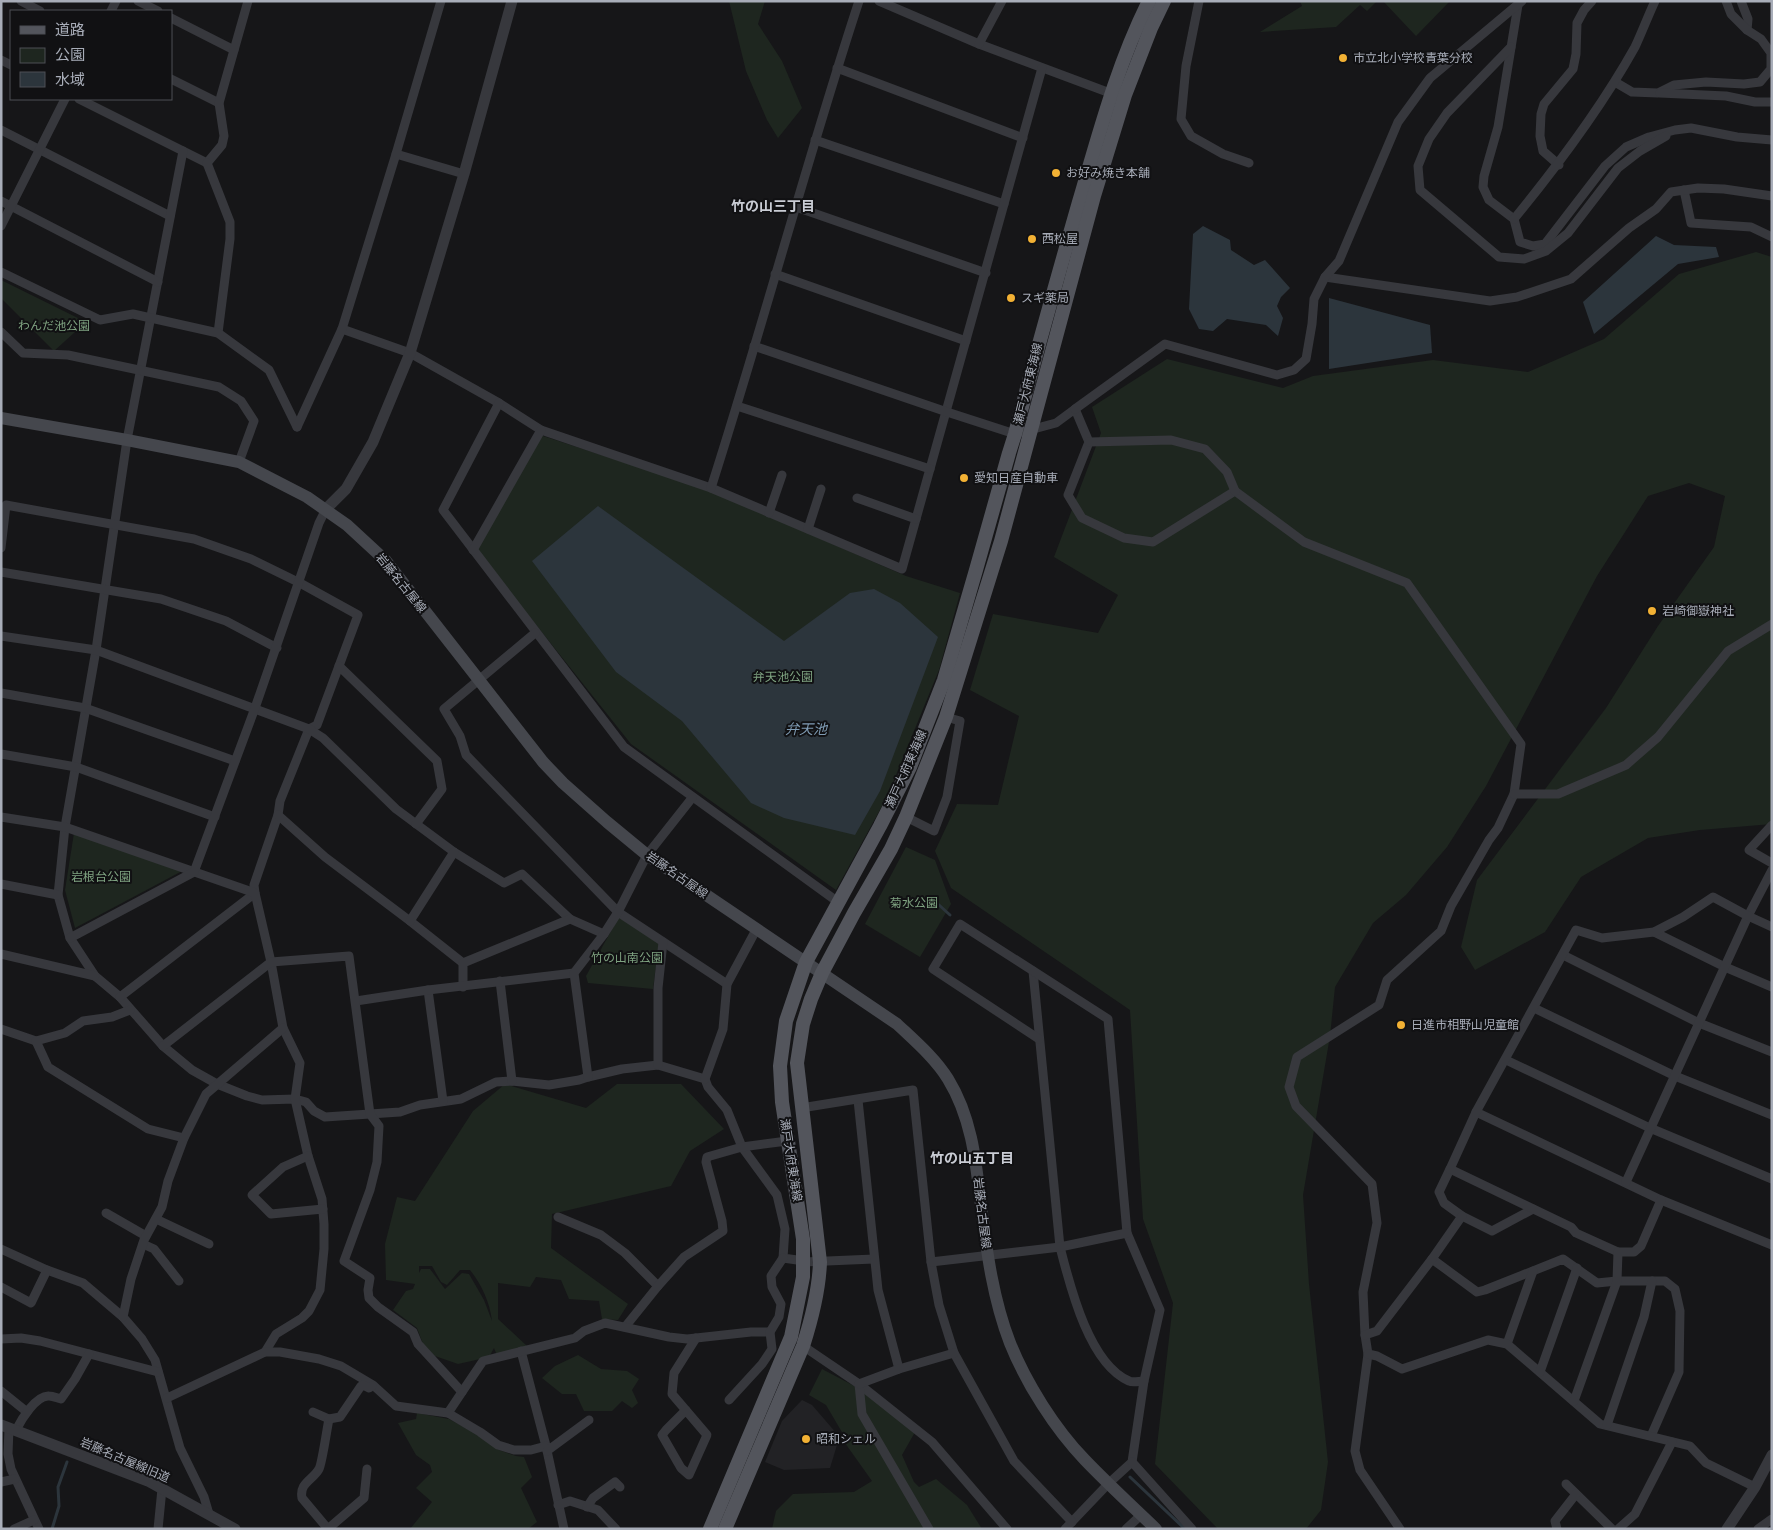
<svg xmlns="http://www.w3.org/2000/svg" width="1773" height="1530" font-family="'Varela Round','Noto Sans JP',sans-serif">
  <rect width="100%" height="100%" fill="#161618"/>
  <polygon fill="#222225" points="802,1400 812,1405 837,1434 837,1445 830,1468 784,1470 765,1462 782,1421"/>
  <g fill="#1e261f" fill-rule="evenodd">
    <polygon points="729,1 765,1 758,24 782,61 802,108 778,138 767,120 746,71"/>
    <polygon points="1300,1 1377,1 1367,11 1360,5 1336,27 1260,32 1302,6"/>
    <polygon points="1383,1 1450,1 1416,36"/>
    <polygon points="1756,252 1772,257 1772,824 1700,830 1648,838 1581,877 1545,932 1475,970 1461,947 1477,880 1606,708 1658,626 1714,547 1725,496 1689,483 1648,496 1597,576 1486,786 1447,847 1406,895 1373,923 1335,987 1330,1036 1303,1195 1309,1284 1328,1462 1321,1510 1306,1529 1218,1529 1155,1464 1173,1303 1143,1219 1130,1010 951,888 935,851 957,804 998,805 1019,716 970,690 993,614 1098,633 1118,595 1054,557 1101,433 1092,407 1167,359 1283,388 1313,376 1433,360 1528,372 1604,339 1679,274"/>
    <polygon points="1,280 86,322 54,351 1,298"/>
    <polygon points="540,435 706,489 906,576 960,593 939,670 887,797 836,890 631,744 474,547"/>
    <polygon points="74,833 184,870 75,928 65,890"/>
    <polygon points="906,847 935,860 951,904 920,957 865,924"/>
    <polygon points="619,917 659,943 653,989 588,983 586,976"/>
    <path d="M505,1084L586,1108L617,1084H681L724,1129L690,1151L671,1186L552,1214L551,1248L628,1304L618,1320L602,1319L599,1301L569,1299L561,1280L536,1277L530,1287L498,1283V1319L527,1346L508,1353H496L494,1348L489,1357L458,1364L435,1356L423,1344L417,1328L393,1310L406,1291L413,1289L415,1284L386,1280L385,1244L397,1197L415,1201L473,1111ZM419,1266H432L441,1282L447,1285L460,1270H470C482,1285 490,1303 492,1321L484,1300L469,1274L462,1273L445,1289L430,1269H421L419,1273Z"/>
    <polygon points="578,1355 601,1369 627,1371 639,1379 632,1390 638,1403 632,1408 622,1401 612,1411 584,1411 576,1394 562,1394 542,1378 555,1366"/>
    <polygon points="822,1369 860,1389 915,1432 902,1455 914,1482 919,1487 936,1479 967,1505 982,1529 772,1529 776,1511 793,1494 854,1492 872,1481 845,1443 846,1439 826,1405 809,1395"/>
    <polygon points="417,1413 449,1419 479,1435 499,1450 516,1456 524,1457 532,1477 521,1488 537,1522 528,1529 410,1529 432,1502 416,1488 432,1472 430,1465 416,1455 398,1423 416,1419"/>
  </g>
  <g fill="#2c353c">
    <polygon points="1203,226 1230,240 1231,250 1254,265 1265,260 1290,288 1281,297 1277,306 1283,318 1278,336 1266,325 1227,319 1213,331 1199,329 1189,309 1193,234"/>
    <polygon points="1656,236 1674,245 1716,247 1719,257 1678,264 1594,334 1583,302"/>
    <polygon points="1329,298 1430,325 1432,353 1329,369"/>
    <polygon points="598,506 784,641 850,593 874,589 900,603 938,637 880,791 855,835 784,818 751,803 682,721 616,672 532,561"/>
  </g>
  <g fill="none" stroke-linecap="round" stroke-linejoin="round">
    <g stroke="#2c353c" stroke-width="3">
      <polyline points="928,898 939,905 950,915"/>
      <polyline points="1130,1477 1185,1529"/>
      <polyline points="52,1529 59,1506 58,1487 67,1462"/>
    </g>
    <g stroke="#37383d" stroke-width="9">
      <polyline points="21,1 40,11"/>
      <polyline points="138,1 158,11"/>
      <polyline points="879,1 979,44 1110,93"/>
      <polyline points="1199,1 1186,66 1181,119 1191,136 1223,154 1249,163"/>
      <polyline points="1741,1 1748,19 1747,30"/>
      <polyline points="1518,5 1498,127 1484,176 1483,187 1489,200 1514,219 1520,242 1533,246 1545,244 1605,166 1626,147 1649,137 1675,130 1691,128 1737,137 1772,140"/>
      <polyline points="111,11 116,1"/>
      <polyline points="171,18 234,50"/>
      <polyline points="979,44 1002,1"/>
      <polyline points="1511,47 1447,113 1429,139 1418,166 1420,190 1499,257 1524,259 1546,251 1568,233 1618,168 1640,151 1666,136"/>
      <polyline points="1,60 11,65"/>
      <polyline points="837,68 1023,138"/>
      <polyline points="171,79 219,103"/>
      <polyline points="1615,82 1632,92 1658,93 1674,85 1706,82 1744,84 1760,82 1771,69 1771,53 1761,39 1747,30 1731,14 1726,1"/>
      <polyline points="1660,93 1726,96 1755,102 1772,102"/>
      <polyline points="79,99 207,163 222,145 224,136 219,103 248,1"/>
      <polyline points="1,130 170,216"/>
      <polyline points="815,140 1004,204"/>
      <polyline points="183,151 127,440 96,650 65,827 58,895 70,938 95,976 120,997 163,1046 192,1070 217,1084 247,1096 262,1100 295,1099 306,1102 314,1111 325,1117 400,1112 420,1105 461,1099 496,1082 512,1081 549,1085 579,1080 588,1077 622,1069 658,1065 705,1079 708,1087 727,1110 742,1147 777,1195 785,1229 783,1258 797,1260 804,1262 874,1259"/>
      <polyline points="396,154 464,174"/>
      <polyline points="207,163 230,222 230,239 218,333"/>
      <polyline points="1559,165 1543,151 1540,136 1541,114 1544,104 1573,69 1576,54 1577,23 1584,10 1592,1"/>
      <polyline points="1684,190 1691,223 1751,227 1772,237"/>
      <polyline points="1,201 158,282"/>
      <polyline points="796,207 986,273"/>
      <path d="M1514,219C1559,164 1601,108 1635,47C1642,32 1648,16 1655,1"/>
      <polyline points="1,226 65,99"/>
      <polyline points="1,272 100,320 133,314 218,333 269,370 297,427"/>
      <polyline points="775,274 966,341"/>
      <polyline points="1325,277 1490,301 1517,297 1571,279 1629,228 1656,209 1671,192 1698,188 1724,189 1772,196"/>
      <polyline points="342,329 410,353 499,403 541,430 711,488 902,569 1042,68"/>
      <polyline points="1,332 23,353 68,355 219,387 241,401 254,421 239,462"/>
      <polyline points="754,346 947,412 1015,434 1056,423 1075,409 1089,442 1068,495 1082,518 1124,538 1153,542 1235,491 1304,542 1407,583 1521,744 1514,794 1498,828 1489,840 1451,906 1441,931 1387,980 1379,1005 1297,1057 1289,1087 1296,1106 1372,1184 1377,1223 1363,1292 1365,1335 1368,1354 1355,1451 1360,1470 1400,1529"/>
      <polyline points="499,403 443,510 624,747 838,902"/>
      <polyline points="737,406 930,469"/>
      <polyline points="1075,409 1165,344 1277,375 1294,370 1306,359 1312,324 1314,299 1325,277 1339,261 1398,122 1430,78 1522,1"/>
      <polyline points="297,427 342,329 396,154 441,1"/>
      <polyline points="1089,442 1171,440 1205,449 1227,472 1235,491"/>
      <path d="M711,488C763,326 806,162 859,1"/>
      <polyline points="857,498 916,519"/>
      <polyline points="769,513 782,475"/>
      <polyline points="808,529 821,489"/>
      <polyline points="1,548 6,505 194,539 251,559 300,583 358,615 317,725 309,729 280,801 278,815 254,885 255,893 120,997"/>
      <polyline points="473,550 541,430"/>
      <polyline points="1,572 161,599 226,621 277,648"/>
      <polyline points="535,633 444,709 460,736 466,755 618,912 727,984"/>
      <polyline points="1,636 96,650 309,729 323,738 396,809 454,852 504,883 522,874 570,919 604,934"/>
      <polyline points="339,666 437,761 442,789 416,824"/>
      <polyline points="1,693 85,708 235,761"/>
      <polyline points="1,754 76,767 215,817"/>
      <polyline points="1514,794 1558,794 1626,765 1658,737 1728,651 1772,624"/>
      <polyline points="278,815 325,857 410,921 463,963"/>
      <polyline points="1,817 65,827 255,893 271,962 283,1028 300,1063 295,1099 308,1156 322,1199 324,1224 324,1249 320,1290 309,1311 302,1318 276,1334 265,1352"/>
      <polyline points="906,817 934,831 947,797 960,721 946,717"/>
      <polyline points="1772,825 1749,850 1772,863"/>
      <polyline points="1,884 58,895"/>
      <polyline points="410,921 454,852"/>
      <polyline points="1654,932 1725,967 1772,987"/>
      <polyline points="70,938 194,872 255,708 319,523 326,509"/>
      <polyline points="1,954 95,976"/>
      <polyline points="1563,955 1699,1023 1772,1052"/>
      <path d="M1033,971L1060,1247C1070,1286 1089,1364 1129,1381C1133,1383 1139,1381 1144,1381"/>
      <polyline points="500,981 512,1081"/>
      <polyline points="463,987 463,963 570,919"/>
      <polyline points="428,990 443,1101"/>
      <polyline points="356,1001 428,990 574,973"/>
      <polyline points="1534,1008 1675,1076 1772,1115"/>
      <polyline points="1,1029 36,1041 65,1033 83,1021 112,1017 130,1010"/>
      <polyline points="1039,1039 933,969 960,924 1108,1019 1127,1233 1160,1310 1144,1381 1132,1462 1109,1483 1065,1529"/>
      <polyline points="36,1041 48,1067 148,1129 184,1138"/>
      <polyline points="163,1046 271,962 349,956 370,1114 379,1126 377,1162 370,1190 344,1261 370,1278 368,1290 369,1298 378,1307 413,1332 418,1344 462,1392 448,1413"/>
      <polyline points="1506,1060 1650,1128 1772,1179"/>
      <polyline points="658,1065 658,988 663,942"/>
      <polyline points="588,1077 574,973 604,934 618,912 647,855 692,798"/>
      <polyline points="705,1079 723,1029 727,984 756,930"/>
      <polyline points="858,1100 878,1290 899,1369"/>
      <polyline points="801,1108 913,1090 931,1262 939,1305 954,1353 1014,1461 1072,1522"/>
      <polyline points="1476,1112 1661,1200 1772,1245"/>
      <polyline points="308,1156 283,1167 252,1195 271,1214 323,1209"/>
      <polyline points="1450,1169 1439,1192 1444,1203 1462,1216 1492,1231 1533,1209"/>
      <polyline points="1626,1182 1748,916 1772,870"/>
      <polyline points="106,1213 146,1236"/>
      <polyline points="558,1217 601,1235 625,1253 658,1286"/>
      <polyline points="156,1219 209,1244"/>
      <polyline points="143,1244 154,1249 179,1281"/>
      <polyline points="1,1249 47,1270 83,1283 123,1317 142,1339 155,1360 180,1448 204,1497 209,1514"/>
      <polyline points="1618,1252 1576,1233 1571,1227 1450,1169 1476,1112 1576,930 1602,938 1654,932 1683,917 1713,897 1748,916 1772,927"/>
      <polyline points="1432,1259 1477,1292 1485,1290 1563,1259 1597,1283 1617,1281 1665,1281 1675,1289 1680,1311 1679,1372 1651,1436"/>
      <polyline points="931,1262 1060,1247 1127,1233"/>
      <polyline points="1,1287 31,1303 47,1270"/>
      <polyline points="123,1317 131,1279 144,1240 162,1207 168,1181 184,1138 206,1094 283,1028"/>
      <polyline points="625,1327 658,1286 684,1257 723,1231 722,1221 706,1162 707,1157 742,1147 787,1141"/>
      <polyline points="1365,1335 1377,1331 1432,1259 1462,1216"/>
      <polyline points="1,1339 21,1338 40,1341 158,1372"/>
      <polyline points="1507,1344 1533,1271"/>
      <polyline points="803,1346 859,1384 932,1442 1007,1529"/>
      <polyline points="521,1351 546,1446 564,1529"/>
      <polyline points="1368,1354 1377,1356 1402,1369 1488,1340 1507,1344 1600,1424 1690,1446 1706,1463 1755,1487"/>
      <polyline points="1540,1372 1577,1268"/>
      <polyline points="859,1384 862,1414 929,1529"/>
      <polyline points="859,1384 899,1369 954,1353"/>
      <polyline points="1,1391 27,1412"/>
      <polyline points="462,1392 483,1361 575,1338 584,1331 605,1323 669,1337 687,1339 751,1332 770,1332"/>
      <polyline points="167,1398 265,1352 280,1352 319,1359 341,1366 373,1385 396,1406 448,1413 480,1432 498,1445 514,1450 531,1450 546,1446"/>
      <polyline points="729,1400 762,1364 772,1349 770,1332 779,1317 781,1304 772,1287 771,1276 783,1258"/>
      <polyline points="1574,1401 1617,1281 1618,1252 1634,1252 1641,1246 1661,1200"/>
      <polyline points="686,1410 666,1430 662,1435 681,1468 689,1475 707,1435 672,1394 674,1373 696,1338"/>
      <path d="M313,1412L329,1419C327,1428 322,1464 319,1469C313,1480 299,1483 302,1498L328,1529"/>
      <polyline points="329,1419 340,1417 361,1386 363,1385 369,1388 372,1386"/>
      <polyline points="1607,1425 1644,1317 1652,1281"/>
      <polyline points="9,1428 8,1454 11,1469 39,1529"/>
      <path d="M16,1430C21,1420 36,1395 49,1396C53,1396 57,1398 61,1399L75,1379L89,1354"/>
      <polyline points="547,1451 589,1420"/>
      <polyline points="1132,1462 1192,1529"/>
      <polyline points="1,1482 15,1479"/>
      <polyline points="1566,1484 1612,1529"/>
      <polyline points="558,1505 570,1501 598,1510 616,1529"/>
      <polyline points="587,1507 593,1498 615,1482 620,1487"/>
      <polyline points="329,1528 364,1498 367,1469"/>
      <polyline points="14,1529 34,1520"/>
      <polyline points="158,1529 162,1489"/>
      <polyline points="1126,1529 1141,1515"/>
      <polyline points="1557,1529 1555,1521 1576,1494"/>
      <polyline points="1618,1529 1635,1514 1672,1442"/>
      <polyline points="1758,1529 1772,1519"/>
    </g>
    <g stroke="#37383d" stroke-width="11">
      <polyline points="326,509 346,489 373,442 410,353 464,174 512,1"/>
      <polyline points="1,1425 148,1481 235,1529"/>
      <polyline points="1727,1529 1755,1487 1772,1455"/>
    </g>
    <path stroke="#45474d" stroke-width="12" d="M1,418L127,440L239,462L307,497L347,525L386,561L543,762L563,783L607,822L647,855L897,1024C915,1041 935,1058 948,1079C972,1118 976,1162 981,1206C987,1253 993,1299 1010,1343C1026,1383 1055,1429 1085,1460C1108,1484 1132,1506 1156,1529"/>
    <g stroke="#53555c" stroke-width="14">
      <path d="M710,1529L791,1337L803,1277V1239L782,1102L780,1066L786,1021L806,962L880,826L910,767L944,680L976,570L1009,453L1015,434C1035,356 1057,279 1079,202C1099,134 1117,65 1149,1"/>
      <path d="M725,1529L803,1346C812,1318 819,1291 820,1262L797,1063L803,1024L811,999L822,973L854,913L891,849L906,817L946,717L1001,541L1094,196L1125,95L1151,28L1164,1"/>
    </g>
  </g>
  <g fill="#f2b134" stroke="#111113" stroke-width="2">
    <circle cx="1343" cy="58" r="5"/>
    <circle cx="1056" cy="173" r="5"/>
    <circle cx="1032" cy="239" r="5"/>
    <circle cx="1011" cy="298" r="5"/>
    <circle cx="964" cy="478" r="5"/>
    <circle cx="1652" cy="611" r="5"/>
    <circle cx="1401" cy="1025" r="5"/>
    <circle cx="806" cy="1439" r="5"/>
  </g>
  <g text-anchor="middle" stroke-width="4" stroke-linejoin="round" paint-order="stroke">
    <g font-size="12" fill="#a8adb8" stroke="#111113" text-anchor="start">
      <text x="1353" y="62">市立北小学校青葉分校</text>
      <text x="1066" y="177">お好み焼き本舗</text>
      <text x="1042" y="243">西松屋</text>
      <text x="1021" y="302">スギ薬局</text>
      <text x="974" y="482">愛知日産自動車</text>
      <text x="1662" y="615">岩崎御嶽神社</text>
      <text x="1411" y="1029">日進市相野山児童館</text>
      <text x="816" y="1443">昭和シェル</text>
    </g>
    <g font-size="12" fill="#7fa381" stroke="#111113">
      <text x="54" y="330">わんだ池公園</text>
      <text x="783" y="681">弁天池公園</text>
      <text x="101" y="881">岩根台公園</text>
      <text x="914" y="907">菊水公園</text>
      <text x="627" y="962">竹の山南公園</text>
    </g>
    <g font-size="12" fill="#a8adb8" stroke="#111113">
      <text transform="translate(1028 384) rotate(-76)" y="4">瀬戸大府東海線</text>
      <text transform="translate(401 583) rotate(51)" y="4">岩藤名古屋線</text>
      <text transform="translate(906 769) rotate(-66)" y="4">瀬戸大府東海線</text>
      <text transform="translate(677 875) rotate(35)" y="4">岩藤名古屋線</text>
      <text transform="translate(791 1160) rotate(81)" y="4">瀬戸大府東海線</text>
      <text transform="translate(982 1213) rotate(83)" y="4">岩藤名古屋線</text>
      <text transform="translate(125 1460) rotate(23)" y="4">岩藤名古屋線旧道</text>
    </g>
    <g font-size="14" font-weight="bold" fill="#c9ccd4" stroke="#111113">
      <text x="773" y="211">竹の山三丁目</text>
      <text x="972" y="1163">竹の山五丁目</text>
    </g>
    <g font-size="14" font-style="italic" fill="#7f9bb3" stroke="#111113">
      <text x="806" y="734">弁天池</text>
    </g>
  </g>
  <rect width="1773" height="1530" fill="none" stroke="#a8adb8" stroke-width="5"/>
  <rect x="10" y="10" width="162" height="90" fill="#111113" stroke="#4d4f55"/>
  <rect x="20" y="26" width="25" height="8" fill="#53555c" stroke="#4d4f55"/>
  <text x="55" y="35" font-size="15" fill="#a8adb8">道路</text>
  <rect x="20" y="48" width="25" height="15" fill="#1e261f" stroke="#4d4f55"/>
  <text x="55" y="60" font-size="15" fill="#a8adb8">公園</text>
  <rect x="20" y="72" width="25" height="15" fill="#2c353c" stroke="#4d4f55"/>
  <text x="55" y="85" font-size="15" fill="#a8adb8">水域</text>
</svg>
